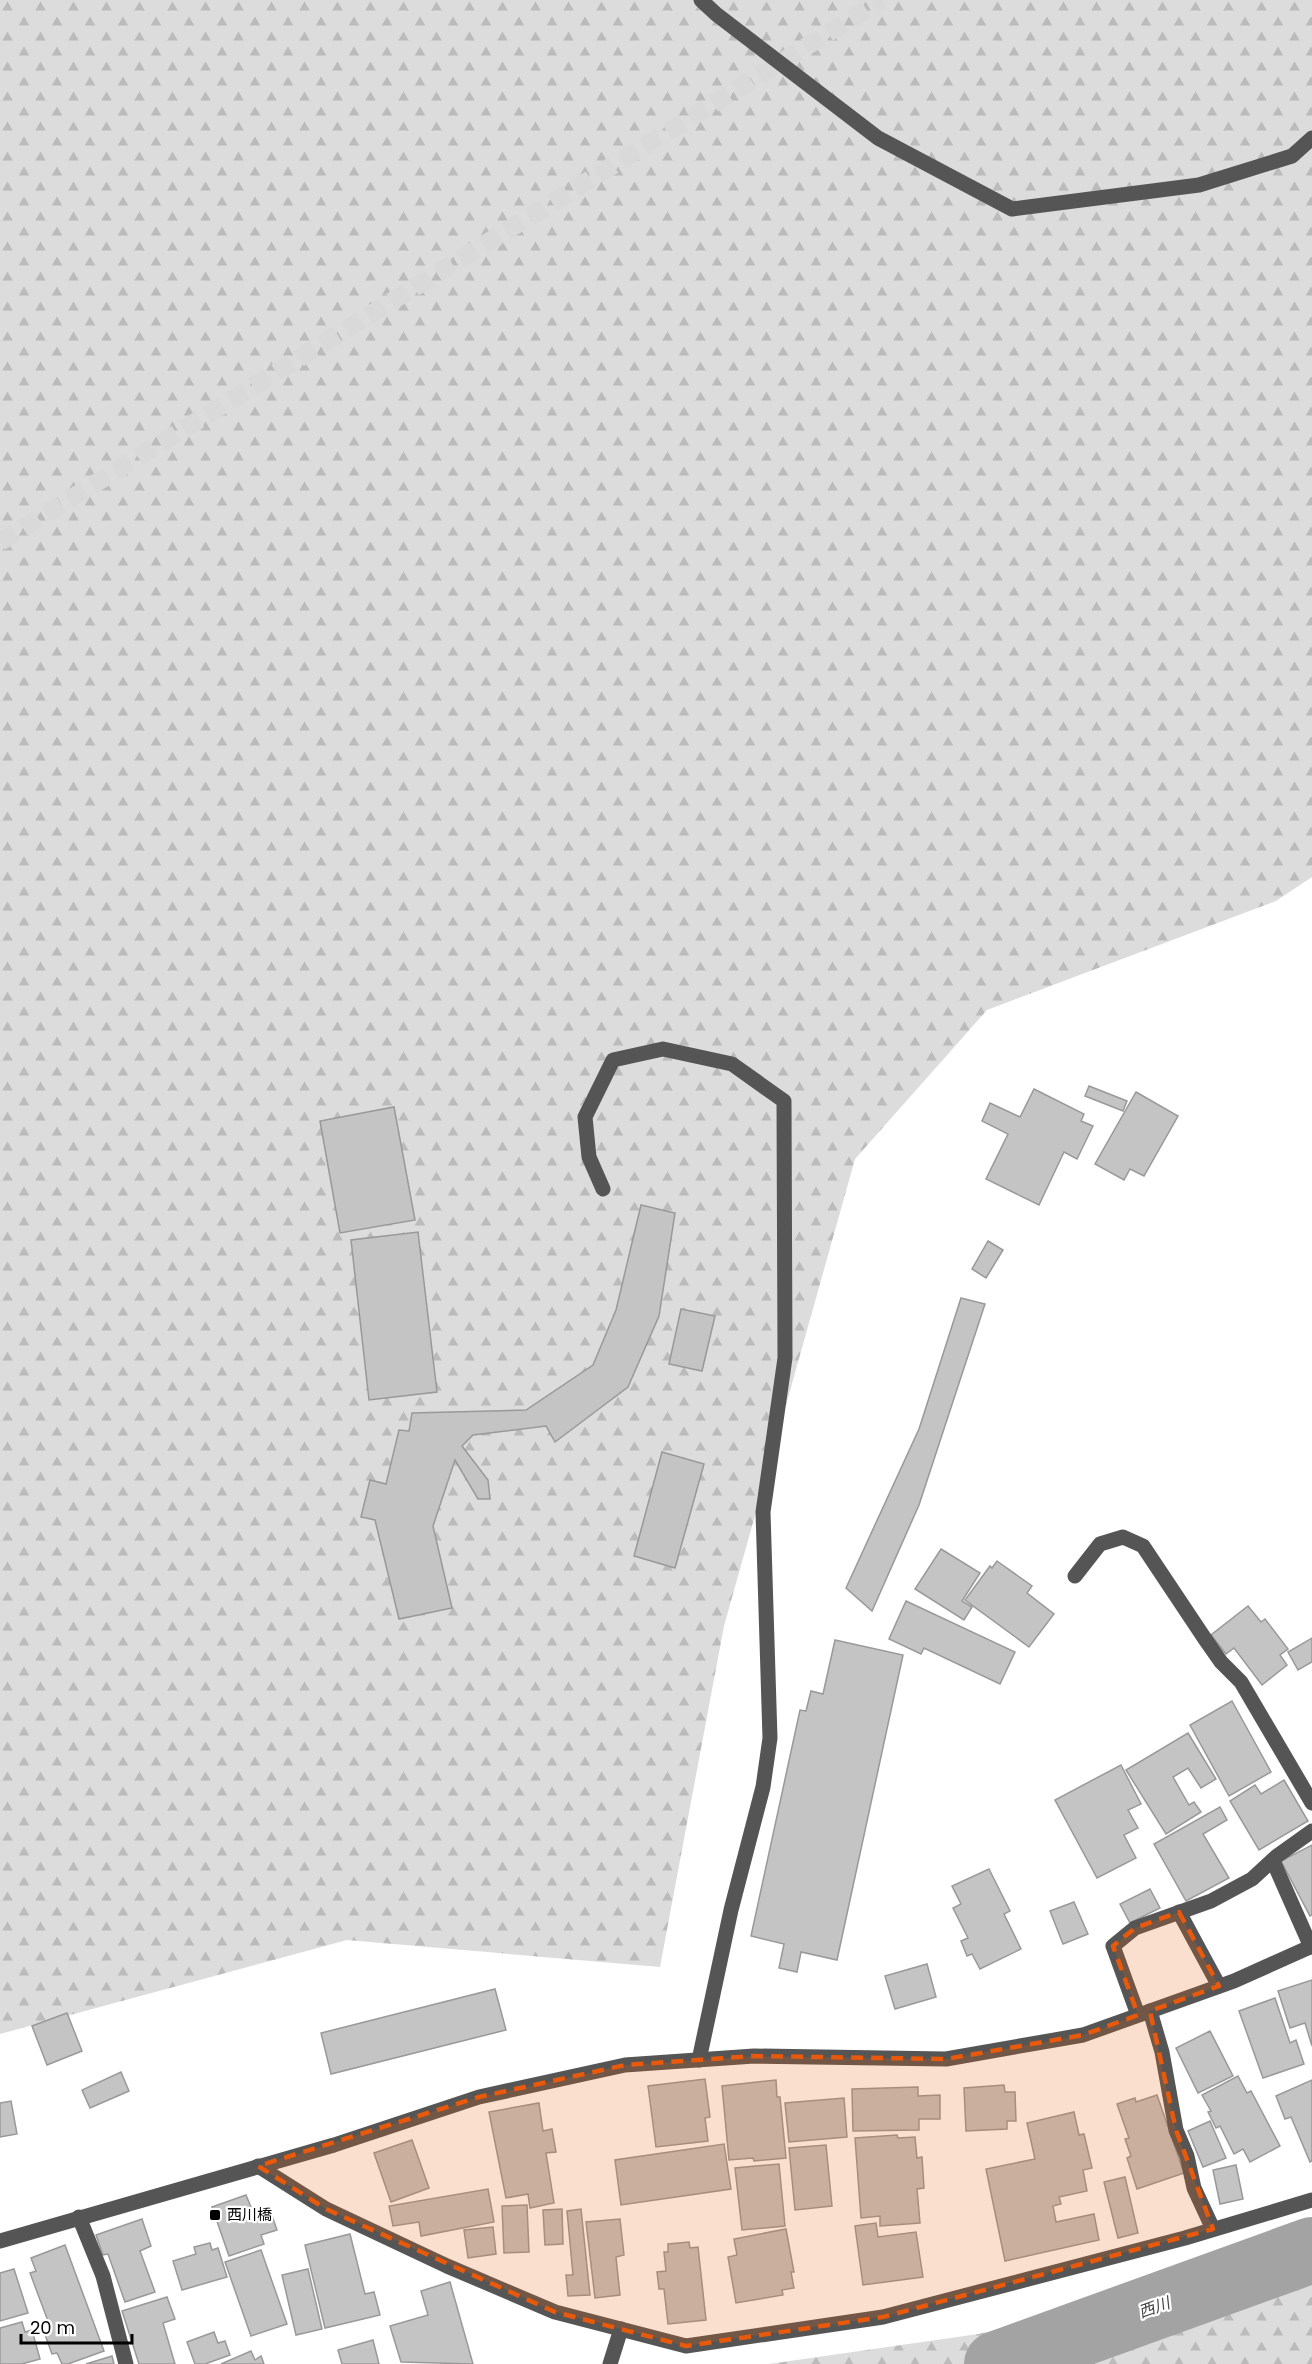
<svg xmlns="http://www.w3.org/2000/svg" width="1312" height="2364" font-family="Poppins,'Noto Sans JP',sans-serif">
  <defs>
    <pattern id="forest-firs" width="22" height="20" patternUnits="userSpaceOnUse" patternTransform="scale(1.5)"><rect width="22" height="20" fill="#dcdcdc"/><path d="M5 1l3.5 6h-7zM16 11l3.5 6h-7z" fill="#bbb"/></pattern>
  </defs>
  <rect width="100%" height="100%" fill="#fff"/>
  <g fill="url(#forest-firs)">
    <polygon points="0,0 1312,0 1312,877 1276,901 987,1010 855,1159 724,1626 660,1967 347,1940 0,2034"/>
    <polygon points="1312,2256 1312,2364 769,2364 978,2334"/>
  </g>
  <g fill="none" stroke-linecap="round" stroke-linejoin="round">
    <polyline stroke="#a3a3a3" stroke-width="66" points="997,2364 1312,2250"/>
  </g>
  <g fill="#c4c4c4" stroke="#999" stroke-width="1.5">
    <polygon points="1089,1086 1127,1101 1123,1111 1085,1096"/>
    <polygon points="1034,1089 1084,1114 1081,1121 1093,1126 1077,1159 1064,1152 1039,1205 986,1179 1008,1134 982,1121 990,1103 1020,1117"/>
    <polygon points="1136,1092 1178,1116 1144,1176 1130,1169 1124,1180 1095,1164"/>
    <polygon points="394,1107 415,1220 340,1233 320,1121"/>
    <polygon points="641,1205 675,1213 659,1316 628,1387 555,1442 546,1426 473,1435 462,1446 488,1480 490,1499 478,1499 455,1460 433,1526 452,1608 399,1619 375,1520 361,1517 370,1480 386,1484 399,1430 409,1431 412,1413 526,1410 593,1365 616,1310"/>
    <polygon points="418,1232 437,1392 369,1400 351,1240"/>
    <polygon points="988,1241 1003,1250 986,1278 972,1269"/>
    <polygon points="961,1298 985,1304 919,1505 872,1611 846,1588 919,1429"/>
    <polygon points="681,1309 715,1316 702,1371 669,1364"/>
    <polygon points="662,1452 704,1464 675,1568 634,1556"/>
    <polygon points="941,1549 980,1573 962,1601 972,1607 964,1620 915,1589"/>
    <polygon points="997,1561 1032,1586 1027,1593 1054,1614 1029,1647 965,1600 990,1566 992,1568"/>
    <polygon points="906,1601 1015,1652 1000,1684 924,1648 921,1654 889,1639"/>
    <polygon points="1248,1606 1261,1622 1265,1619 1288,1649 1280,1655 1287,1665 1262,1685 1234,1648 1226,1654 1211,1635"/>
    <polygon points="1312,1638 1312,1662 1298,1670 1288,1652"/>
    <polygon points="835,1640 903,1655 837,1960 801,1952 797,1972 779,1968 784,1944 751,1936 800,1710 806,1711 811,1691 823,1694"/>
    <polygon points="1232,1701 1271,1772 1229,1796 1190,1725"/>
    <polygon points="1188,1733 1216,1779 1201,1788 1188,1768 1173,1777 1189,1805 1194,1802 1201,1812 1166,1834 1126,1770"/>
    <polygon points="1121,1765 1141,1804 1128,1810 1138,1828 1124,1835 1136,1858 1097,1878 1055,1800"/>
    <polygon points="1284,1780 1308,1821 1259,1850 1230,1801 1255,1785 1261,1794"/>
    <polygon points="1220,1807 1227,1820 1203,1834 1229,1878 1186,1901 1154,1844"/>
    <polygon points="1312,1845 1312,1915 1310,1916 1281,1861"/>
    <polygon points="989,1869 1010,1911 1004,1914 1021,1949 980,1969 972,1954 967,1956 961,1941 968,1938 953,1908 961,1904 952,1886"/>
    <polygon points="1150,1889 1160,1908 1130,1923 1120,1904"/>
    <polygon points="1074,1902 1088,1934 1063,1944 1050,1911"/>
    <polygon points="927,1964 936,1997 895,2009 885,1976"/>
    <polygon points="1312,1980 1312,2046 1305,2023 1290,2028 1278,1991"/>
    <polygon points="495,1989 506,2030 331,2074 321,2033"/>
    <polygon points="1275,1998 1290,2043 1296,2040 1304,2064 1263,2078 1239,2011"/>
    <polygon points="67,2013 82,2051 47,2065 32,2026"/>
    <polygon points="1210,2031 1233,2076 1198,2093 1176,2048"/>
    <polygon points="121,2072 129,2091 90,2108 82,2090"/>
    <polygon points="1238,2076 1247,2093 1251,2091 1280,2146 1250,2162 1243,2149 1234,2154 1220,2126 1216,2128 1208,2112 1211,2111 1202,2095"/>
    <polygon points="705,2079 710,2117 705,2118 708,2141 656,2147 648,2086"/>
    <polygon points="776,2080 777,2097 780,2097 786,2158 754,2161 753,2158 729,2160 722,2086"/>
    <polygon points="1312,2080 1312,2161 1310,2162 1291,2117 1285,2119 1276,2096"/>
    <polygon points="1004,2085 1005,2092 1015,2092 1016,2121 1007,2121 1007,2129 966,2131 964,2088"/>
    <polygon points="918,2087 918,2096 940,2095 940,2119 919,2119 919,2130 853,2131 852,2089"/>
    <polygon points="1157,2095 1184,2173 1137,2189 1127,2158 1131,2156 1125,2139 1129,2138 1117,2104 1135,2098 1136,2102"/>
    <polygon points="844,2098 847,2137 789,2142 785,2103"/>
    <polygon points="11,2101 17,2134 0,2137 0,2103"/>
    <polygon points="539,2103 543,2131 552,2129 556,2152 546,2153 554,2203 530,2208 528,2194 506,2198 489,2112"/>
    <polygon points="1074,2112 1079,2135 1084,2134 1092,2168 1083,2170 1087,2191 1059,2197 1061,2204 1053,2206 1056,2222 1094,2214 1099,2240 1005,2261 986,2169 1035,2159 1027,2123"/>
    <polygon points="1210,2121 1226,2158 1203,2167 1188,2131"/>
    <polygon points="897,2135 898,2138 915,2137 917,2158 922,2157 924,2188 917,2189 920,2223 880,2226 880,2216 861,2218 855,2138"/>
    <polygon points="412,2140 429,2188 391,2202 374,2153"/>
    <polygon points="724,2144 731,2189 621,2205 615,2160"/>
    <polygon points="826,2145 832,2206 795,2210 789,2148"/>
    <polygon points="779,2164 785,2226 742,2230 735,2168"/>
    <polygon points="1236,2165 1243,2199 1220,2204 1213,2170"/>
    <polygon points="1125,2177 1138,2233 1118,2238 1104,2182"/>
    <polygon points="488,2189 494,2222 421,2236 419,2222 393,2226 389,2206"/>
    <polygon points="246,2195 253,2212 269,2207 277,2230 261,2235 264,2244 229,2256 212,2207"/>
    <polygon points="527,2205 529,2252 504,2253 502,2206"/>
    <polygon points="562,2209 563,2244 545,2245 543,2210"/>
    <polygon points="581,2209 590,2295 568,2296 566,2275 573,2275 567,2211"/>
    <polygon points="142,2219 151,2246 140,2251 155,2292 125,2302 108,2254 103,2255 96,2235"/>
    <polygon points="620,2219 624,2255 616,2257 620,2295 595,2298 586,2222"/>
    <polygon points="876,2223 878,2237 916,2232 923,2277 863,2285 855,2226"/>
    <polygon points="493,2227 496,2254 468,2258 464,2230"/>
    <polygon points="786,2229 794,2272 791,2272 794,2288 782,2290 783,2295 736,2303 728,2257 737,2255 734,2239"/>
    <polygon points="350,2234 365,2294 374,2292 380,2315 325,2328 305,2245"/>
    <polygon points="689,2242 690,2248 698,2247 706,2320 668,2324 664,2289 659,2289 657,2272 666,2271 664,2252 668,2252 668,2244"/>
    <polygon points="210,2243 212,2250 218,2248 227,2277 182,2290 173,2261 196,2254 194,2247"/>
    <polygon points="65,2245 104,2351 68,2364 62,2364 57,2353 52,2354 44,2332 51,2329 30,2273 36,2271 31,2258"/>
    <polygon points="261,2250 287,2324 251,2336 225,2262"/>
    <polygon points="14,2269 28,2313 0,2321 0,2273"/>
    <polygon points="308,2269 322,2329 296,2335 282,2275"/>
    <polygon points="450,2282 473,2364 401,2362 390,2326 428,2315 421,2291"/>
    <polygon points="167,2297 175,2319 163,2323 175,2364 139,2364 122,2311"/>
    <polygon points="22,2322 25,2332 32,2330 40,2359 22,2364 0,2364 0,2328"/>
    <polygon points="214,2332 218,2343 225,2341 230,2355 205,2364 195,2364 187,2342"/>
    <polygon points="373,2340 379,2364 342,2364 338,2350"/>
    <polygon points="251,2351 255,2360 261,2356 264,2364 221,2364"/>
    <polygon points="112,2356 114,2364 86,2364"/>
  </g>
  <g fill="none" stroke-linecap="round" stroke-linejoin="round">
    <polyline stroke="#d9d9d9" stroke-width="18" stroke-dasharray="18 9" stroke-linecap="butt" points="0,542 882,0"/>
    <g stroke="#555" stroke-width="15">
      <polyline points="701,0 716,14 878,138 1012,209 1199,185 1292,156 1312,138"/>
      <polyline points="603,1189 589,1157 585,1117 613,1060 663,1049 732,1064 784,1101 785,1358 763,1512 770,1738 763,1787 731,1910 699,2060"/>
      <polyline points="1075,1576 1100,1544 1123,1537 1143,1546 1205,1639 1221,1662 1241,1682 1312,1803"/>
      <polyline points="1273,1861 1311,1947"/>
      <polyline points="1179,1912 1219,1986"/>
      <polyline points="1150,2011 1162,2052 1176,2130 1187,2156 1194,2188 1213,2229"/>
      <polyline points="1138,2015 1113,1946 1135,1928 1211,1901 1252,1879 1277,1856 1312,1831"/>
      <polyline points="258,2166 326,2209 447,2266 555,2312 686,2346 883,2317 1185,2238 1312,2200"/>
      <polyline points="79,2217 103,2276 126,2364"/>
      <polyline points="0,2241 334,2145 479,2097 625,2065 754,2056 946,2059 1083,2035 1234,1981 1312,1946"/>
      <polyline points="610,2364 621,2329"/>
    </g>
  </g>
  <path fill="#e8590c" fill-opacity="0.2" stroke="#e8590c" stroke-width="4.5" stroke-dasharray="12 8" stroke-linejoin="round" d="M1179,1912L1219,1986L1150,2011L1176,2130L1213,2229L883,2317L686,2346L555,2312L326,2209L258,2166L479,2097L625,2065L754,2056L946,2059L1083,2035L1138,2015L1113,1946L1135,1928Z"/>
  <rect fill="#000" stroke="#fff" stroke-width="2" x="209" y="2209" width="12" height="12" rx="3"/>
  <g text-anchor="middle" stroke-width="4.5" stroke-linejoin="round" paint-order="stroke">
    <g font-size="15" fill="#000" stroke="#fff" text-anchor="start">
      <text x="227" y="2220">西川橋</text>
    </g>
    <g font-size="16" font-style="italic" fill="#444" stroke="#fff">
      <text transform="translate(1154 2307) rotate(-20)" y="6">西川</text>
    </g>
  </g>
  <path d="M21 2334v9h111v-9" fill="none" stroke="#000000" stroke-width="3"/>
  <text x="30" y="2334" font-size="18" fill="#000000" stroke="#ffffff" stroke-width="4.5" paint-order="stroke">20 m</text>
</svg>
